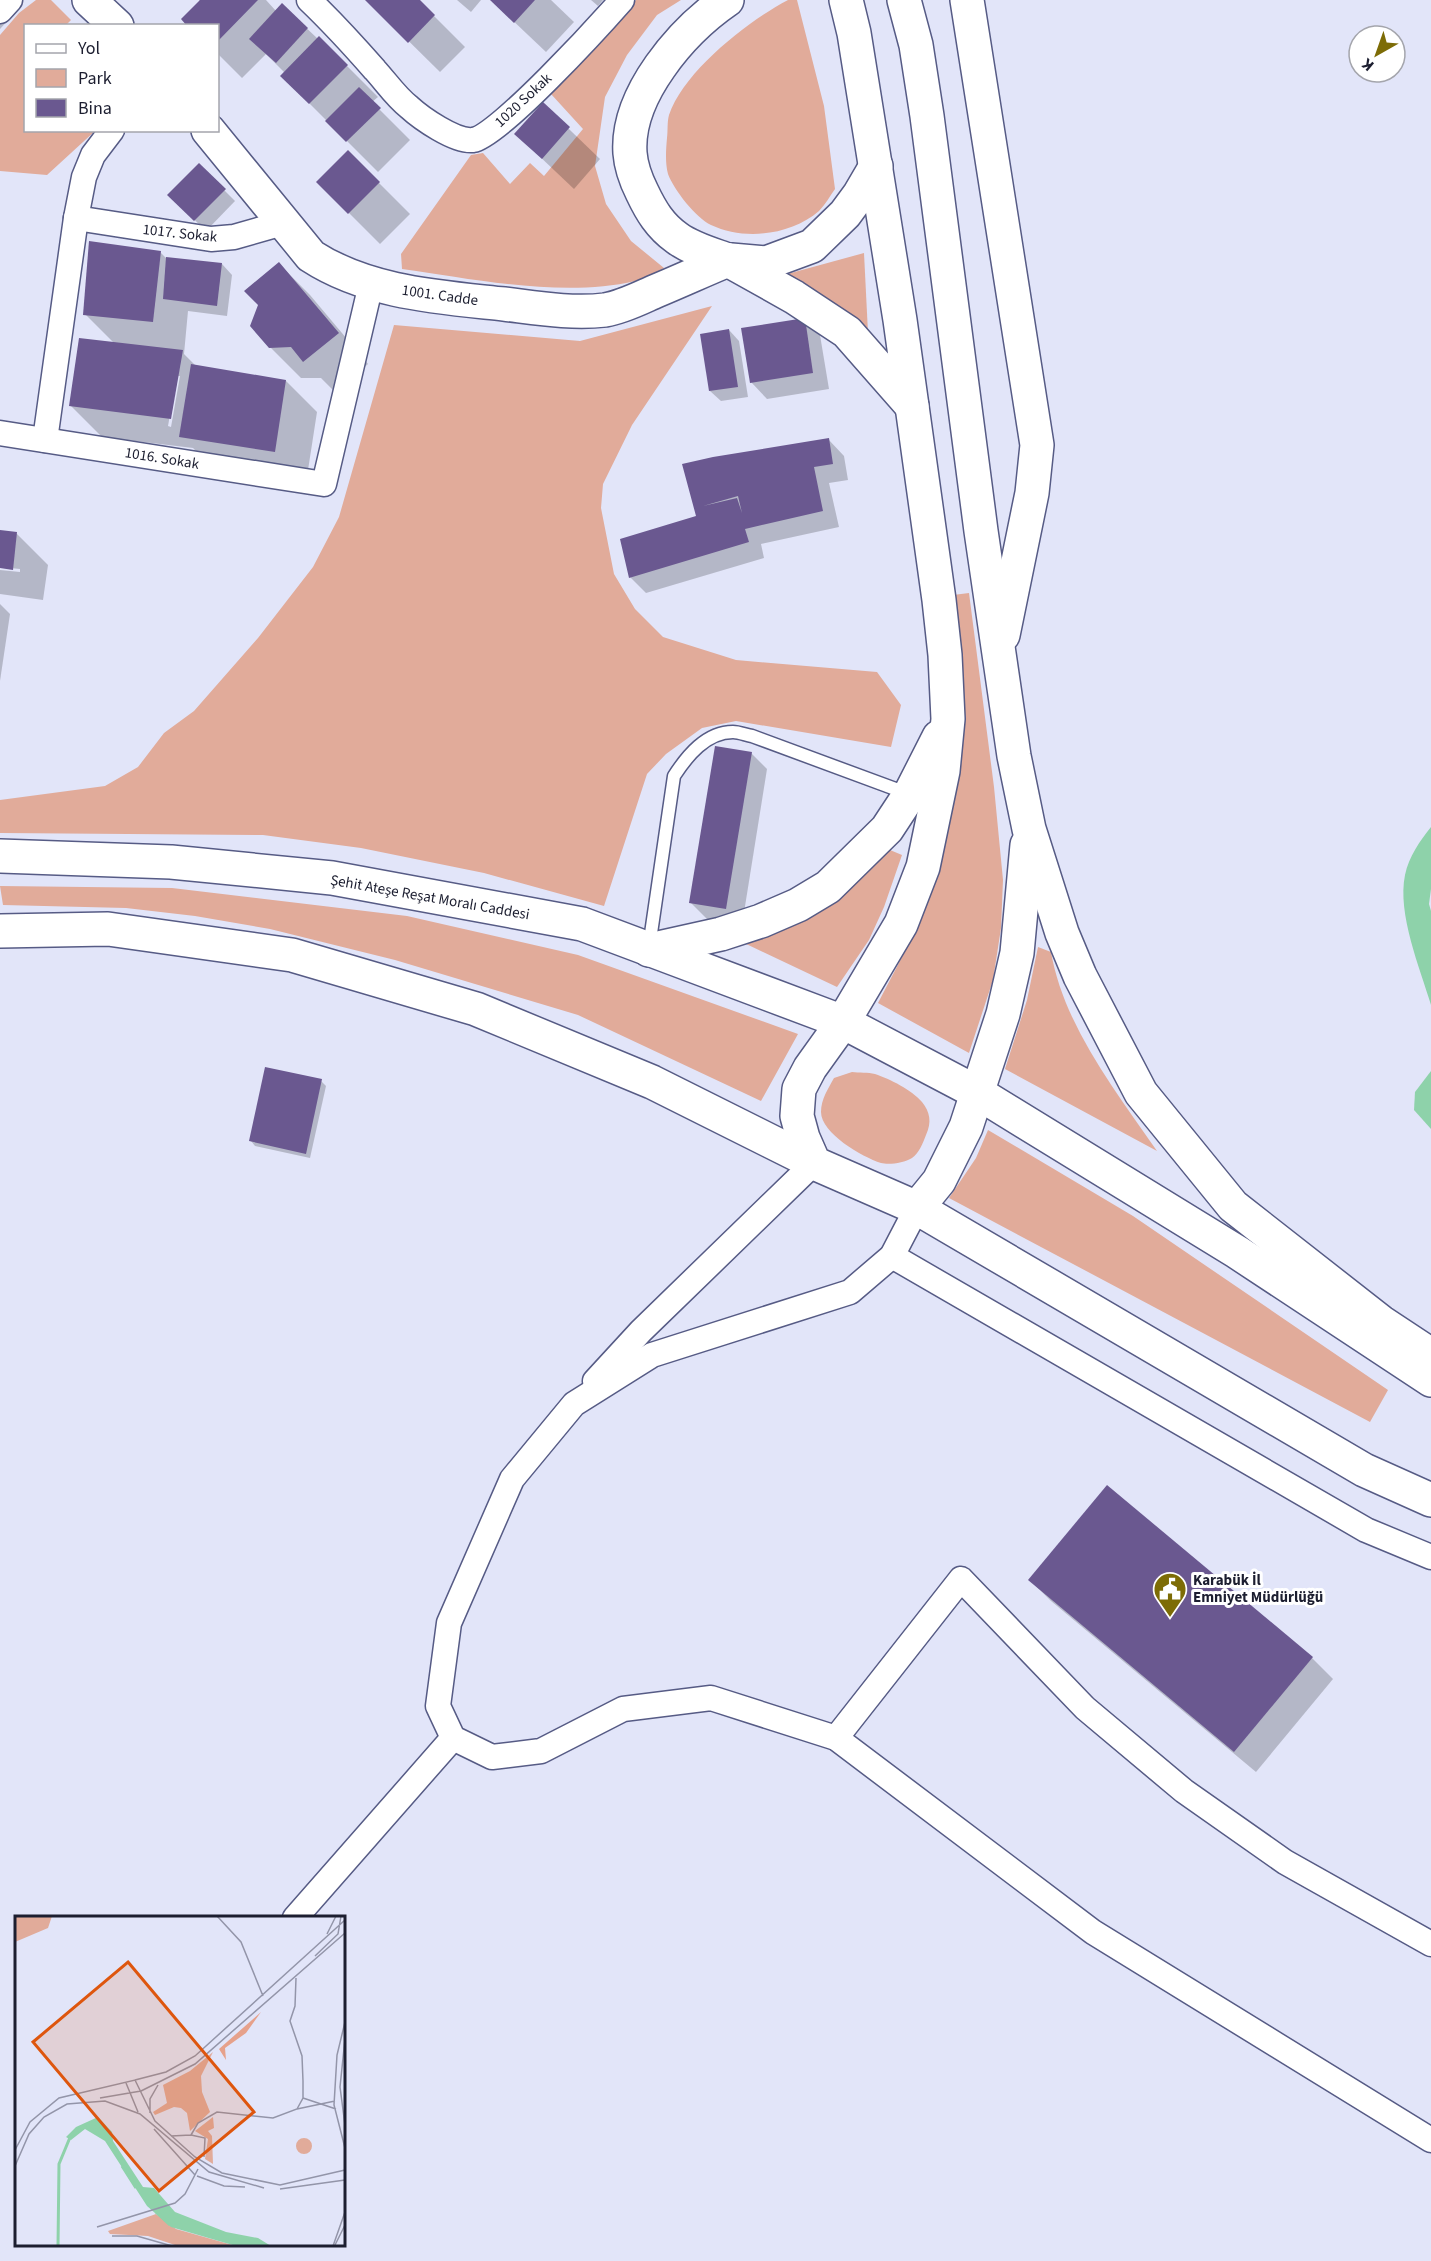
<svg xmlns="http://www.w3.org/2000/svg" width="1431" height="2261" font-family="'Source Sans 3',sans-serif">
  <rect width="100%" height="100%" fill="#e2e5f9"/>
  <g fill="#e1ab9a">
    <polygon points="36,0 51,0 71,20 66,25 26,26 26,130 95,131 47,175 0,171 0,35 19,13"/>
    <path d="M636,0H681L657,15L627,55L605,97L595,166L606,204L631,241L664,268C655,273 645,278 635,281C564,298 473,279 402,269L401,254L471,155L483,153L510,184L530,163L544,176L583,129L551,94Z"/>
    <path d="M788,0H797L824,106L835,189C830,196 825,205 819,211C791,235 745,241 711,225C696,218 674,190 668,174C665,163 666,149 667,138C668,131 667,122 669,115C684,71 748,21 788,0Z"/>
    <polygon points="864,253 868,333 780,276"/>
    <polygon points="712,306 632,425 603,484 601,508 614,574 635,609 663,637 736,660 877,672 901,705 891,747 736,721 702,728 666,754 647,774 604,906 484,873 361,848 263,835 0,833 0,800 105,786 138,767 164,733 194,711 258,638 313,567 339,517 394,325 580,341"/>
    <polygon points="969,593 994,787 1003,880 1001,928 993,980 969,1053 878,1003 902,957 926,903 953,595"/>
    <polygon points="890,850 902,855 884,907 869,940 837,987 742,942 861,876"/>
    <polygon points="0,886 172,888 407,916 578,955 798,1034 761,1101 578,1015 395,960 270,929 195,916 126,908 3,905"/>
    <path d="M1038,947L1051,952C1064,1026 1115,1090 1157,1151L1005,1069L1027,1000Z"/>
    <path d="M852,1072C859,1073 868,1072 875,1074C890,1079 912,1090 922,1102C930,1112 932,1122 926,1135C923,1143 919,1153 912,1158C904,1163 889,1165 881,1163C862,1157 821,1133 821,1112C821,1099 828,1089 834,1078Z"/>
    <polygon points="988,1130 1133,1216 1388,1390 1370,1422 949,1198 976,1158"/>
  </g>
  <g fill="#8ed2aa">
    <path d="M1431,827V889L1429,904L1431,911V1005C1420,968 1397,914 1405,875C1409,856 1420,841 1431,827Z"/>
    <polygon points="1431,1071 1431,1129 1414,1110 1415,1092"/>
  </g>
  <g fill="#0003" fill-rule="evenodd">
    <polygon points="0,0 17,0 22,5 0,29"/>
    <polygon points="199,0 266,0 276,11 282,5 318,39 319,38 378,97 372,102 410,140 378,172 282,76 285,73 266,54 242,78 218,54 218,26"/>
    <polygon points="367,0 418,0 465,47 440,72"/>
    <polygon points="457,0 481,0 471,12"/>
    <polygon points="491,0 551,0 574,22 546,52"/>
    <polygon points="591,0 603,0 598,6"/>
    <polygon points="543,104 600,159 574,189 516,134"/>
    <polygon points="348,152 410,214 380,244 318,182"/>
    <polygon points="199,165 235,201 206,231 169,195"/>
    <path d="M160,252L167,259L222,264L232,275L227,316L188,311L184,354L197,367L286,381L317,412L306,483L212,468L193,448L102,437L71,406L114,343L85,314ZM177,376H180L171,427L168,426Z"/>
    <polygon points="279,264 310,295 368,364 335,392 321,378 301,378 270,347"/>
    <polygon points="804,319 820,335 829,389 767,399 751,382"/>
    <polygon points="729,330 739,341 748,397 721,401 710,391"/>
    <polygon points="828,439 844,456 848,480 829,483 839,527 761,544 764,558 646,593 630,577 698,517 715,458"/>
    <polygon points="0,532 17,534 48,565 43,600 0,594 0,570 20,572 20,569 0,567"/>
    <polygon points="0,604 10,614 0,681"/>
    <polygon points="751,753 767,769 742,925 707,919 691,903"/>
    <polygon points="321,1081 326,1086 310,1158 255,1146 251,1141"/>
    <polygon points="1030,1580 1312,1658 1333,1679 1256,1772 1051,1601"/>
  </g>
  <g fill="#6a5890" fill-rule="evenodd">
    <polygon points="200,0 258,0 218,41 218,26 187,26 181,19"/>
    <polygon points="365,0 420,0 435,15 408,43"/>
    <polygon points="490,0 535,0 514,23"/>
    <polygon points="282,3 308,28 276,63 249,39"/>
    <polygon points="319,36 348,65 309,104 280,76"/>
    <polygon points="359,87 381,108 346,142 325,121"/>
    <polygon points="543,102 570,127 542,159 514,134"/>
    <polygon points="348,150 380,182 348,214 316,182"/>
    <polygon points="199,163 226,189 194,221 167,195"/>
    <polygon points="89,241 161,251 153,322 83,315"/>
    <polygon points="166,257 222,263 217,306 163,299"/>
    <polygon points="279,262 339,333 303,362 291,347 269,348 250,326 258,305 244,291"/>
    <polygon points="805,318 813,373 750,383 741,328"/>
    <polygon points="729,329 738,387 709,391 700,334"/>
    <polygon points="79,338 183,350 171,419 69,406"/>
    <polygon points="191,364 286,380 275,452 179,437"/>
    <path d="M829,438L833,464L814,467L823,511L745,529L749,542L629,578L620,539L696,516L682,464L713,457ZM738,496L742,513L737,498L703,506Z"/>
    <polygon points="0,530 17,532 13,570 0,568"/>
    <polygon points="715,746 752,752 726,909 689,903"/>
    <polygon points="265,1067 322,1079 306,1154 249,1141"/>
    <polygon points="1107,1485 1313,1657 1234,1752 1028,1580"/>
  </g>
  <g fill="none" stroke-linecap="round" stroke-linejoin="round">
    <defs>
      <path id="lane" d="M649,947L674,776C687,756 706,732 733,732C739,732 746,735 752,736L909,794"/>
      <g id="street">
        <path d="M309,0C332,22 354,46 375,70C386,82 396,97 409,107C421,118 455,142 473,140C499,136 600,25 622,0"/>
        <polyline points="0,11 10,0"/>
        <polyline points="76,218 211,239 234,237 283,223"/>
        <polyline points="0,433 324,484 371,284"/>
        <polyline points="45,440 76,218 84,177 93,155 112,130"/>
        <polyline points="917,1208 892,1256 850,1292 652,1355 574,1404 512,1479 449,1623 438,1706 453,1738 492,1757 541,1751 623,1709 711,1698 836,1738 1093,1932 1431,2140"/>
        <polyline points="892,1256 1366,1530 1431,1557"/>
        <polyline points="595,1381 641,1331 814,1163"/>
        <polyline points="836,1738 961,1579 1085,1708 1184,1791 1285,1862 1431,1944"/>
        <polyline points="295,1918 453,1738"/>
      </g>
      <g id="secondary">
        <polyline points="89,0 117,26"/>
        <path d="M727,0C682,31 626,95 630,153C631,166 636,180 642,192C651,211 660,226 677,238C692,249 711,254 728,260"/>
        <path d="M208,130L311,256C368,293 439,297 504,304C537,308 572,314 605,310C623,307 640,298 656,291C680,281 704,270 728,260"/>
        <polyline points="0,856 171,862 332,878 582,924 843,1022"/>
        <polyline points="0,931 108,929 292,955 476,1009 652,1082 814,1163"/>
      </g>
      <g id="highway">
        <polyline points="846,0 854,33 900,320 939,600 945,655 948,719 943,771 923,867 901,924 843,1022 810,1068 799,1089 797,1116 803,1138 814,1163 917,1208 1364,1470 1431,1500"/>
        <polyline points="904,0 916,45 927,116 981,531 1014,756 1029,829 1062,933 1080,976 1141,1093 1233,1206 1381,1322 1431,1355"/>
        <polyline points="967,0 1037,445 1032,493 1003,635"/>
        <polyline points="728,260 794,297 847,332 912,406"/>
        <polyline points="731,260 766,263 812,246 845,214 859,195 876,166"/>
        <polyline points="649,950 721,934 761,921 798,905 828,887 887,829 910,794 939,737"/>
        <polyline points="843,1022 978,1093 1237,1252 1431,1380"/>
        <polyline points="917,1208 939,1181 966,1127 1003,1014 1017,953 1027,845"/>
      </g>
    </defs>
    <use href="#lane" stroke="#565b85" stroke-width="15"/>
    <use href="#street" stroke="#565b85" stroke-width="27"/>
    <use href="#secondary" stroke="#565b85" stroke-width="36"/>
    <use href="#highway" stroke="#565b85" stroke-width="36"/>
    <use href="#lane" stroke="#fff" stroke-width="12"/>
    <use href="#street" stroke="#fff" stroke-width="24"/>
    <use href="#secondary" stroke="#fff" stroke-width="33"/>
    <use href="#highway" stroke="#fff" stroke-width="33"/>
  </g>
  <defs>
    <symbol id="civic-pin" viewBox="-11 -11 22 30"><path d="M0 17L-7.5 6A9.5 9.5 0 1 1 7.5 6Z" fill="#7d6c06" stroke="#fff"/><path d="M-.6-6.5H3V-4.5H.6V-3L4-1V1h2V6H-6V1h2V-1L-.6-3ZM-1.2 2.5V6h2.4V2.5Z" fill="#fff"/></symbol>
  </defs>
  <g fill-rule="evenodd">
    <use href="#civic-pin" x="1151" y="1570" width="38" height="52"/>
  </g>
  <g text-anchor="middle" stroke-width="6" stroke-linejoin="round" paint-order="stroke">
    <g font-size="15" fill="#1c1e30" stroke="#fff">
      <text transform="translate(523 100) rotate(-43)" y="5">1020 Sokak</text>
      <text transform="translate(180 233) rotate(6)" y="5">1017. Sokak</text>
      <text transform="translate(440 295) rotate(8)" y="5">1001. Cadde</text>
      <text transform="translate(162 458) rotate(9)" y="5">1016. Sokak</text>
      <text transform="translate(430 897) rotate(10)" y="5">Şehit Ateşe Reşat Moralı Caddesi</text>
    </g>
    <g font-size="15" font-weight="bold" fill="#1c1e30" stroke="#fff" text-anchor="start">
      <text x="1193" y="1585">Karabük İl<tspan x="1193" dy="17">Emniyet Müdürlüğü</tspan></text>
    </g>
  </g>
  <g transform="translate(15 1916)">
    <rect width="330" height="330" fill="#e2e5f9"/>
    <path d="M0,0H37L33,12L0,26ZM198,136L186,160L187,176L195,196L175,215L172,197L166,192L159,191L140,199L138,196L152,187L148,169L175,155ZM198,201L199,212L193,215L197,220L198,248L190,243L193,223L180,215ZM281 230a8 8 0 1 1 16 0a8 8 0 1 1-16 0ZM141,298L161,313L221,330H163L133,320L95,318L93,315Z" fill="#e1ab9a"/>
    <path d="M246,96L231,117L210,132L211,144L204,133Z" fill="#e6a18b"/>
    <path d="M83,201L97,216L98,225L128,271L139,272L160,296L211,316L243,322L256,330H221L156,311L132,290L90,225L70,213L56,224L51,221L61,211Z" fill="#8ed2aa"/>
    <path fill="none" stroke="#8ed2aa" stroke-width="3" d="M72,209L83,212L91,223M107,250L121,272M141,296L155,309M43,330L44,248L56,219"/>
    <path fill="none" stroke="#9395a9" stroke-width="1.5" d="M202,0L226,26L248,80M312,18L321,0M300,40L323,18L326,0M330,106L322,139L319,189L330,232M330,123L325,171L330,209M120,164L151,156L180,140L330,4M111,167L123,196M126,175L180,148L330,17M85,182L126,175M288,182L321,193M282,193L320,185M135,197V183L143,169M139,213L180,259M176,219L183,207L202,196L258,202L282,193L288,182V165L287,140L275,105L280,90L281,62M176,219L190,222L189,241M156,220L176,219M0,234L15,206L44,182L120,164L140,205L180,241L207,257L265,269L330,254M0,250L14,218L29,201L52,188L90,185L125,198L194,256L249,272M182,260L209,270L230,271M265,273L330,264M82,311L160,287L170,278L183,253M97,320H122L157,330M320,329L330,309M318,330L330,296"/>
    <path fill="#de560e" fill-opacity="0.15" stroke="#de560e" stroke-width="3" d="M113,46L239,196L144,275L18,126Z"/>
    <rect width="330" height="330" fill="none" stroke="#1c1e30" stroke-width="3"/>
  </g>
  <rect x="24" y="24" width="195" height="108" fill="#ffffff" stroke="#a4a5ac" stroke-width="1.5"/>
  <rect x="36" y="44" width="30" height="9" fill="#ffffff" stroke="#a4a5ac" stroke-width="1.5"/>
  <text x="78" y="54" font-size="18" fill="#1c1e30">Yol</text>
  <rect x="36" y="69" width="30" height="18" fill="#e1ab9a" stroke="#a4a5ac" stroke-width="1.5"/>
  <text x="78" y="84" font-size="18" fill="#1c1e30">Park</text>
  <rect x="36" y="99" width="30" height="18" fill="#6a5890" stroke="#a4a5ac" stroke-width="1.5"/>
  <text x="78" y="114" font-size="18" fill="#1c1e30">Bina</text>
  <g transform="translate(1377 54) rotate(220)"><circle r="28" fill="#ffffff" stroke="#a4a5ac" stroke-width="1.5"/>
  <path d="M0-4.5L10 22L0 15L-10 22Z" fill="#7d6c06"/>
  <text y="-9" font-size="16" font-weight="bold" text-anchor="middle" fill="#1c1e30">K</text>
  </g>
</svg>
